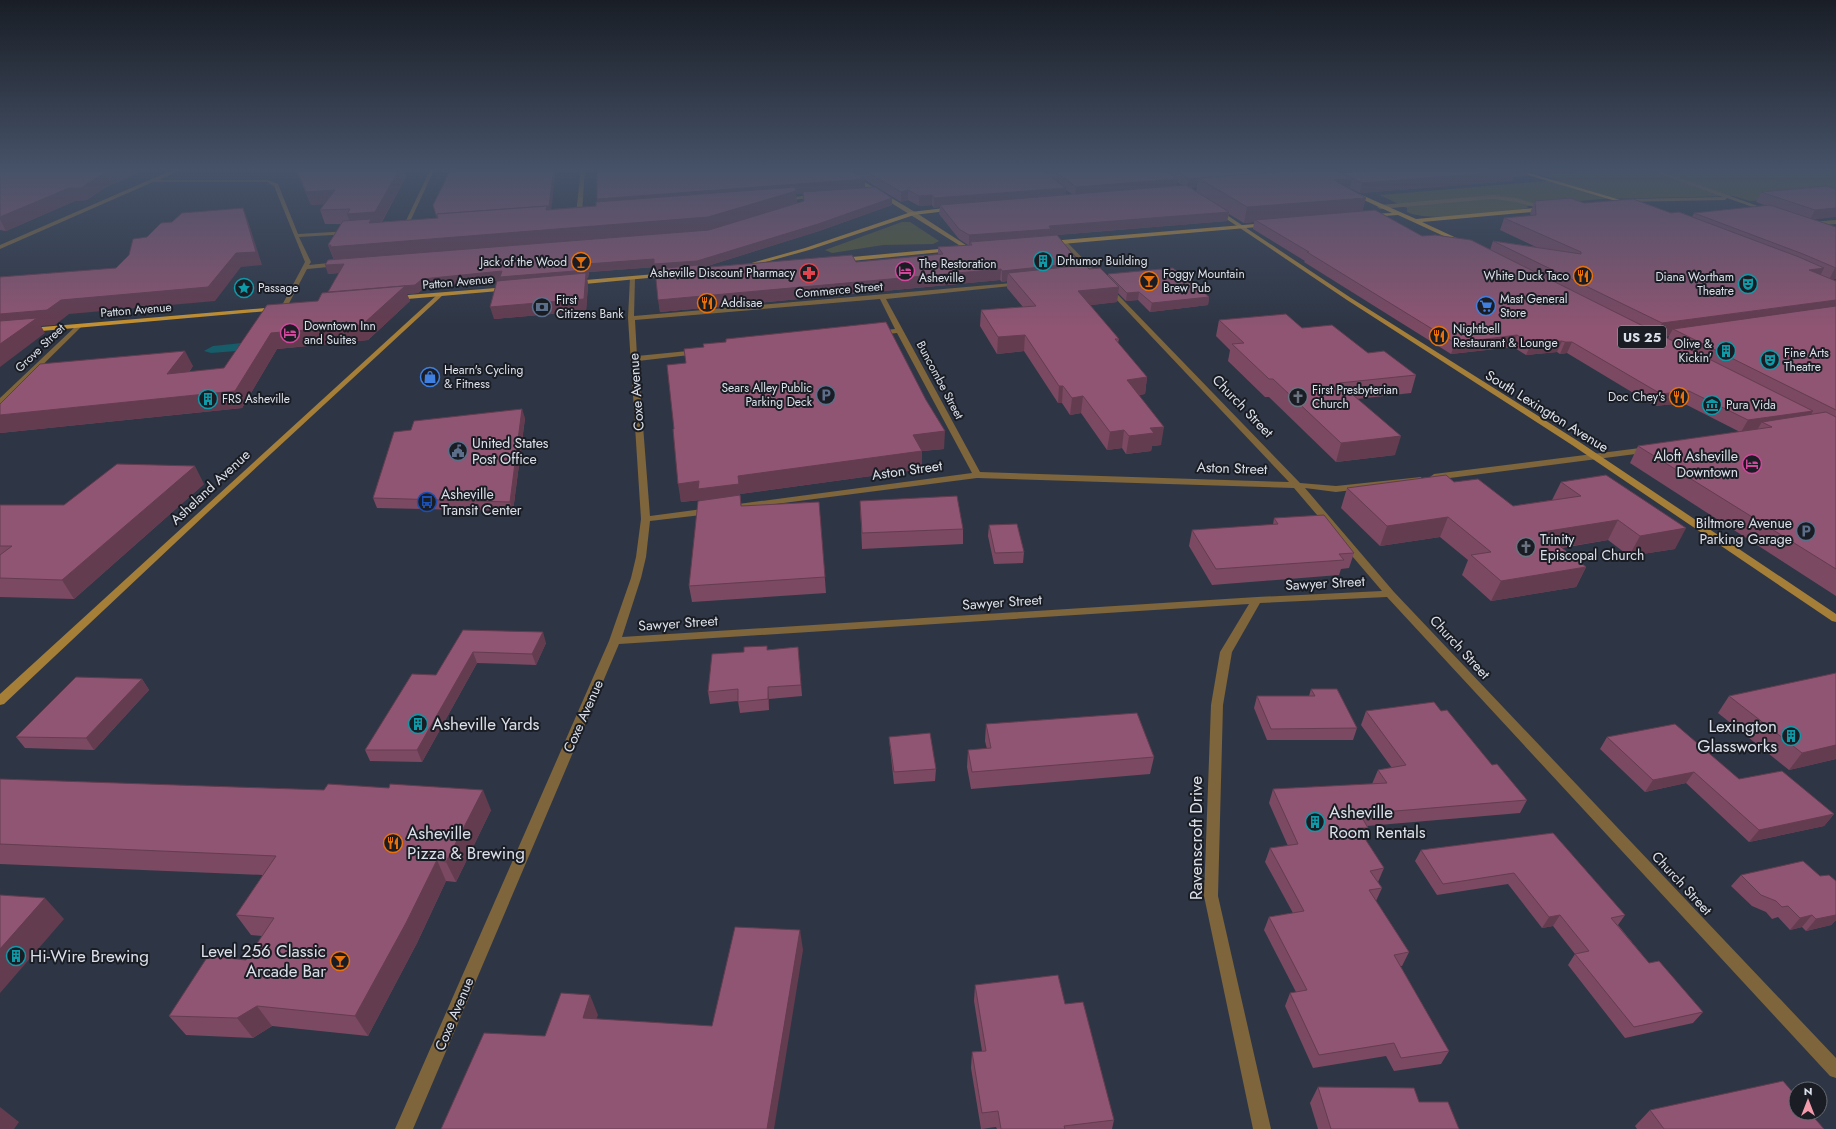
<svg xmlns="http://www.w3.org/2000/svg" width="1836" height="1129" font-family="Jost,sans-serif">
  <rect width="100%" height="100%" fill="#2e3645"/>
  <g fill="#575932">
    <path d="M1518,168H1825L1836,171V195L1750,201L1733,196L1600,199L1527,206L1528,208L1522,209C1495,212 1430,223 1407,212V208L1380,195L1557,180Z"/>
    <polygon points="902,222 910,222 939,241 933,244 883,245 832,253 825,250"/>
  </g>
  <polygon fill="#165c69" points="242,343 237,351 211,353 204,351 213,346"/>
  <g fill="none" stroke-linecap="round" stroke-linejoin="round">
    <g fill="#7e653b" fill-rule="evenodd">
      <polygon points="177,168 184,168 160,180 268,180 278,184 298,234 350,231 351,232 348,234 299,237 311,262 309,265 339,262 342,264 339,266 307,269 286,309 281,310 280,309 305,262 274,186 267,182 153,182 0,249 0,245"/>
      <polygon points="431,168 435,168 407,228 402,229"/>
      <polygon points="581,168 585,168 582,214 579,216 576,214"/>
      <polygon points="1644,168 1651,168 1772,211 1767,212 1727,198 1725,200 1623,202 1625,199 1723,197"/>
      <polygon points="817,194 819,197 783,201 780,199"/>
      <polygon points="1493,195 1516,198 1549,208 1546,210 1516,202 1493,199 1380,209 1377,207 1380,205"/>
      <polygon points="1836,220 1836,224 1810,226 1807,224 1810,222"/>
      <path d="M1065,240L1300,483L1336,486L1421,477L1422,479L1418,482L1336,492L1305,488L1394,592L1836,1058V1078L1830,1076L1387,597L1260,603L1232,652L1223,705L1218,896L1271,1129H1253L1204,896L1211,705L1220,652L1249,604L619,644L413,1129H395L609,641L631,578L636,557L641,519L628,318L630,277L635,278L634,316L1023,282V284L1021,285L886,299L980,472L1289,482L1063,243L1062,242ZM880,299L895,329L877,331L874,333L877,335L897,333L972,473L731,505L726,508L728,510L977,478L1294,488L1382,591L1257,597L622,637L641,578L646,557L650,521L710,514L715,511L710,508L650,516L638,361L698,354L702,352L698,350L637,356L635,320Z"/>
      <polygon points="77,325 82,326 3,404 0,404 0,398"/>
      <polygon points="1648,447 1651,448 1651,452 1434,480 1430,477 1434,474"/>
    </g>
    <g fill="#a57e38" fill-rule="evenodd">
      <polygon points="835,168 841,168 915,212 972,249 967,250"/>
      <polygon points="1218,209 1351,298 1578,441 1836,614 1836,622 1832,621 1572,445 1347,300 1216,212 1216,210"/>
      <polygon points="438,294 443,295 207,513 4,704 0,705 0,694"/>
    </g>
    <g fill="#c49131" fill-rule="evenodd">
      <polygon points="1504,168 1512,168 1624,201 1619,202"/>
      <polygon points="1351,192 1355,192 1416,219 1544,207 1547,209 1544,211 1422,222 1463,241 1464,242 1461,244 1398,215 1369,217 1369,215 1371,214 1392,213 1351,194"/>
      <polygon points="953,207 956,209 955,210 914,215 809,250 744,268 741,266 805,248 911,212"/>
      <polygon points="1267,223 1270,225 1269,226 1050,245 1047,243 1050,241"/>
      <polygon points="950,248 953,250 952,251 841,262 838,260 841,258"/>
      <polygon points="667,273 670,275 669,276 574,285 571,283 574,281"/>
      <polygon points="508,287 510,288 510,290 396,300 393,298 396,296"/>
      <polygon points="277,307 279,308 279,310 30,332 27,330 30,328"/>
    </g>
  </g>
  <g fill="#7b4962" fill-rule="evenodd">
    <polygon points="0,168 159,168 140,172 106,187 87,200 75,201 6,231 0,230"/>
    <path d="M295,168H403L406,177L382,222L437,218L433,205L551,209L596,206L597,202V168H1601L1600,170L1542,175L1529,171L1527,176L1513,177L1512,181L1360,193L1350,188V189L1363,211L1422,236L1490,250L1493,241L1536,247L1500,230L1504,218L1531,216L1530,213L1535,201L1584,203L1671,213L1692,217L1694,213L1767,206L1756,202L1761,192L1827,186L1813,220L1836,227V279H1833L1836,281V596L1630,463L1638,446L1740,432L1683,403L1655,406L1567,353L1560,354L1557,352L1526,355L1513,347L1451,354L1304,262L1305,261L1253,229L1254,222L1244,223L1229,214L1227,221L1057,235L1080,266L1108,276V274L1209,297L1208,305L1150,312L1138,300L1126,301L1118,293L1117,302L1090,305L1119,339L1118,343L1147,377L1145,394L1139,395L1161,445L1152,446L1151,451L1126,454L1122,448L1107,450L1081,413L1070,415L1062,403H1058L1024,351L997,354L980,326L981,310L1023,307L1007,288V281L1002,282L1000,280L660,312L655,267L589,272L588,278H587L588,285L586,311L494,319L501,280L425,287L418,293L407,294L410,301L368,340L277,349L242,408L0,433V404L193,366L189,372L224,368L329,293L339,273L328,274L334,260L328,245L341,224H325L320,210L324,204L311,205ZM865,180L901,202L908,200L919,206L932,205L934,208L940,207L939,214L959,239L968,245L938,247V255L856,262L701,268L819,231L892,205L865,188ZM1177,182L1183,186H1177ZM1197,187L1196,191L1190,188ZM1066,190L1072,194L1065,195ZM803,193L804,201L797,203L796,194ZM1669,336L1668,339L1664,337Z"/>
    <polygon points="1219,320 1302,328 1368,353 1416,375 1411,393 1357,399 1395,455 1336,462 1269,397 1265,397 1228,361 1230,350 1216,336"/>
    <polygon points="703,344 944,449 922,451 922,469 740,494 741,506 819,502 826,593 692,602 689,586 700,500 681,502 674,429 686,363 704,347"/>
    <polygon points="525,418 513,511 377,508 373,498"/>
    <polygon points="1454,482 1513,506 1552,500 1561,482 1675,549 1629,556 1608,540 1562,548 1586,567 1576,587 1491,601 1462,575 1468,560 1440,537 1380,546 1341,508 1347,488"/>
    <polygon points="204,484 74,599 0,597 0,505 64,505"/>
    <polygon points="860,501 963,529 963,544 862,549"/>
    <polygon points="1274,518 1354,553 1349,568 1341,569 1339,575 1212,585 1189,546 1192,530 1273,525"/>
    <polygon points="989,525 1024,552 1023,563 994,564 988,536"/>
    <polygon points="463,630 546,643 536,665 477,663 422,762 370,761 365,750 436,675"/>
    <polygon points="798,647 802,696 769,699 769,710 740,713 738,701 710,704 708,692 767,650"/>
    <polygon points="142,679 149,690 94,750 25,748 16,737"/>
    <polygon points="1311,689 1357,728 1353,740 1267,740 1254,708 1257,696 1309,696"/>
    <polygon points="1729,696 1836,759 1789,770 1718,713"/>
    <polygon points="1366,711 1441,711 1492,765 1527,800 1520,813 1367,826 1368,828 1364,837 1384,868 1378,882 1382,888 1376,901 1409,952 1402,966 1400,966 1449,1051 1441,1064 1394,1071 1386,1056 1313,1068 1285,1006 1290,993 1296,992 1264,930 1269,917 1293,913 1265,862 1270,848 1288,846 1269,803 1273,789 1372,784 1378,770 1392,768 1361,725"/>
    <polygon points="986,724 1154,757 1150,774 971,789 967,767 968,750 987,749 985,741"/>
    <polygon points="889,737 936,769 935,781 894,784 890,748"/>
    <polygon points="1607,737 1739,779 1834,814 1824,826 1749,842 1686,783 1645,792 1600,749"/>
    <polygon points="0,779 491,810 456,882 446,881 417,943 368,1036 272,1026 253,1038 186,1035 169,1016 246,960 262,936 251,935 236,915 263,875 0,864"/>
    <polygon points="1553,833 1625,915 1618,925 1649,963 1703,1012 1693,1023 1625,1038 1568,965 1575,954 1553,926 1542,928 1508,884 1437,895 1415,861 1421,850"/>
    <polygon points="1741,875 1820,876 1836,881 1836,920 1831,925 1806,931 1802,927 1790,930 1778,917 1772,919 1766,912 1752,906 1731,886"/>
    <polygon points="975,985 1065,1004 1114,1120 1112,1129 997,1129 996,1127 981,1129 971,1068 972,1052 982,1051 974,1001"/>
    <polygon points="1318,1087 1419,1102 1459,1129 1318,1129 1310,1103"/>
    <polygon points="1650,1110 1824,1129 1637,1129 1635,1126"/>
  </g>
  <g fill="#643c50">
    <polygon points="116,168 159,168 140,172 106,187 87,200 75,201 6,231 0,219 0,217"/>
    <polygon points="394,168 403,168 406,177 379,226 352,228 347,214"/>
    <polygon points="554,168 556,168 551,213 439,222"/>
    <polygon points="1331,168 1435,168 1341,176"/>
    <polygon points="1514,168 1530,168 1527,176 1513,177 1512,181 1360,193 1362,183"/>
    <polygon points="1544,168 1601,168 1600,170 1542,175"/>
    <polygon points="1320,169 1198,178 1197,187 1187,188 1189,179"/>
    <polygon points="865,179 865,188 796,194 797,204 710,231 334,260 328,245 599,209 597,199"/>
    <polygon points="1178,179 1176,189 1075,197 1076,187"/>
    <polygon points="1352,179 1349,193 1334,180"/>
    <polygon points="1066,188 1065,198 940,205 940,207 934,208 934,198"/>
    <polygon points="335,190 340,203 311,205 306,192"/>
    <polygon points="908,190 908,200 901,202 901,192"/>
    <polygon points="932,195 932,205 919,206 919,196"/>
    <polygon points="892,198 892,205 819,231 698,269 655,272 655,267 589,272 588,278 587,278 588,285 586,311 494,319 490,307 502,286 501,280 425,287 418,293 407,294 410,301 368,340 277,349 242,408 0,433 0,415 235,391 271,333 332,301 422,279 502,271 587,264"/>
    <polygon points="1366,198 1362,214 1255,220 1254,222 1244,223 1247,207"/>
    <polygon points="243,208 248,221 262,265 241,267 215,301 69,314 55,325 41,326 45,333 0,367 0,314 61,300"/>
    <polygon points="1836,208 1836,217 1810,220 1815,210"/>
    <polygon points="1229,212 1227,221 970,242 970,245 969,245 969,235 1049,226"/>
    <polygon points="1080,263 1079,274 1008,273 1007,281 1002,282 1002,271"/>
    <polygon points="344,264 347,272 328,274 325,265"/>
    <polygon points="1824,268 1817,282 1809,270"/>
    <polygon points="1835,268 1836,268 1836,279 1829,280"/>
    <polygon points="1001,269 1000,280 660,312 658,300"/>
    <polygon points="1119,287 1117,302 1077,307 1078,291"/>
    <polygon points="1139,292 1138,300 1126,301 1127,293"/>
    <polygon points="1209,297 1208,305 1150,312 1152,303"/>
    <polygon points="1836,300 1836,313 1673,329 1669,336 1655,338 1662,323"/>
    <polygon points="1025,335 1024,351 997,354 998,337"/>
    <polygon points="1517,335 1513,347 1451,354 1455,343"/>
    <polygon points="1562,341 1557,352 1526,355 1531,344"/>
    <polygon points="1565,342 1572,342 1567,353 1560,354"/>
    <polygon points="185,351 193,366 175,390 167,374"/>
    <polygon points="1147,377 1145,394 1125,397 1127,380"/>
    <polygon points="1059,386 1063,386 1062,403 1058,403"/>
    <polygon points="1689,391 1683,403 1655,406 1661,394"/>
    <polygon points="1083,396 1081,413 1070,415 1072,398"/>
    <polygon points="522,409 525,418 513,511 510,502"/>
    <polygon points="1813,411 1806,423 1772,427 1762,422 1757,430 1741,432 1748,420"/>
    <polygon points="1164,427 1161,445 1152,446 1151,451 1126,454 1129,436 1150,428"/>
    <polygon points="1124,430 1122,448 1107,450 1110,432"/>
    <polygon points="945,431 944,449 922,451 922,469 740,494 743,521 701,508 700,500 681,502 678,484 738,476 913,435"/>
    <polygon points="1401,436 1395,455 1336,462 1341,443"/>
    <polygon points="195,466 204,484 74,599 62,580"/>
    <polygon points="1448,517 1440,537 1380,546 1387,526"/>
    <polygon points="1618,520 1608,540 1533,552 1542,532"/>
    <polygon points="1686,528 1675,549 1629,556 1640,536"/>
    <polygon points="1586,567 1576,587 1491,601 1501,581"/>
    <polygon points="543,632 546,643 536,665 532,654"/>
    <polygon points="473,652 477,663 422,762 417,750"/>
    <polygon points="142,679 149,690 94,750 86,738"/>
    <polygon points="768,687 769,699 769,710 768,699"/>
    <polygon points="1836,745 1836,759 1789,770 1802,753"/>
    <polygon points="1694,772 1686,783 1645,792 1653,780"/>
    <polygon points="483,790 491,810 456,882 446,862"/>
    <polygon points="1834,814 1824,826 1749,842 1759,830"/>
    <polygon points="437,860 446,881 417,943 368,1036 355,1016"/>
    <polygon points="45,898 64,919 0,993 0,949"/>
    <polygon points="1836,912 1836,920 1831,925 1806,931 1816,919"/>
    <polygon points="1560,915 1553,926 1542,928 1549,917"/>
    <polygon points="1812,915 1802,927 1790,930 1800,918"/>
    <polygon points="800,930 803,950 774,1129 767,1129"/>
    <polygon points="590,995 598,1015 590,1037 583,1018"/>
    <polygon points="257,1006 272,1026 253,1038 237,1018"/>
    <polygon points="0,1107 19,1122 14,1129 0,1129"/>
  </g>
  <g fill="#8f5572" stroke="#643c50">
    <polygon points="0,168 116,168 101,175 81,188 69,188 0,217"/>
    <polygon points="296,168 400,168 375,212 347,214 350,209 320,210 335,190 306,192"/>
    <polygon points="451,168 554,168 549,206 547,206 437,214 437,215 436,215 433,205 448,175"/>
    <polygon points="597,168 847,168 865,179 597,199"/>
    <polygon points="860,168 1040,168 1066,188 934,198 932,195 919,196 908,190 901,192"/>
    <polygon points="1050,168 1160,168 1178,179 1076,187"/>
    <polygon points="1172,168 1320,168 1320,169 1189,179"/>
    <polygon points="1328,168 1332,168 1352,179 1334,180 1366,198 1247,207 1198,178"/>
    <polygon points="1392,168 1514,168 1509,169 1515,171 1362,183 1342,173"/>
    <polygon points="1186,185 1229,212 1049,226 1051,229 969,235 959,229 940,205"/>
    <polygon points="1827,186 1836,189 1836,208 1815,210 1761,192"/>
    <polygon points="795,187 796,191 708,217 330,247 331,245 328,245 343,221 371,219 369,223 438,218 437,214 547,206 546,210 596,206 596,202"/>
    <polygon points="875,187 892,198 818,224 697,261 654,264 654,259 587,264 587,270 500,277 502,271 422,279 415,285 328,292 344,264 325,265 328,260 709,230 804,201 803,192"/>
    <polygon points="1570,198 1584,203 1633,199 1671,213 1679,212 1799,257 1824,268 1809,270 1836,281 1836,300 1662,323 1493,241 1581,254 1581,252 1504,218 1536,215 1535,201"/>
    <polygon points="1770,205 1836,227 1836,268 1803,254 1694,213"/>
    <polygon points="243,208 256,252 236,253 208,287 61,300 47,310 0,314 0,277 116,268 129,255 133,239 147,237 161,223 172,222 182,213"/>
    <polygon points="1375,210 1422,236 1435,235 1471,240 1813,411 1748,420 1689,391 1661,394 1572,342 1565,342 1562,341 1531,344 1517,335 1455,343 1307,252 1309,252 1255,220"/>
    <polygon points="1057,235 1080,263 1002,271 1001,269 658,300 655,269 698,265 698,268 852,255 856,262 943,254 938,247 972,245 970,242"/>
    <polygon points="1086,265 1089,269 1100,268 1119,287 1078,291 1119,339 1115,339 1147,377 1127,380 1164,427 1150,428 1154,433 1129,436 1124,430 1110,432 1083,396 1072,398 1063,386 1059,386 1025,335 998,337 981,310 1036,306 1008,273"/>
    <polygon points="1173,268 1180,274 1183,274 1209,297 1152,303 1139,292 1127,293 1108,274"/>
    <polygon points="586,273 584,299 490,307 497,281"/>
    <polygon points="405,286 362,325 271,333 235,391 0,415 0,404 40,364 185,351 167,374 224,368 267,305 318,301 322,293"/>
    <polygon points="1836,306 1836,410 1673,329"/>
    <polygon points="1286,314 1302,328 1332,325 1368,353 1384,351 1416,375 1339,383 1401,436 1341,443 1273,379 1269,379 1232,344 1244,343 1219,320"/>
    <polygon points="37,318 0,344 0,321"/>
    <polygon points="886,322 926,400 945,431 913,435 922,451 738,476 739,484 698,489 699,481 678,484 673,429 674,429 667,365 686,363 684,349 704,347 703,344 726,342 726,339"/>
    <polygon points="522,409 510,502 373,498 394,432 411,430 414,421"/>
    <polygon points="1826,412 1836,417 1836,569 1638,446 1772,427 1762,422"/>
    <polygon points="117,464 195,466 62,580 0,578 0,555 12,546 0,546 0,505 64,505"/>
    <polygon points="1446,475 1454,482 1478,479 1513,506 1581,496 1561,482 1606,475 1686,528 1640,536 1618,520 1542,532 1586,567 1501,581 1471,555 1491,552 1448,517 1387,526 1347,488"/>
    <polygon points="740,495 741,506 819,502 825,577 689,586 698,501"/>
    <polygon points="957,496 963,529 862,533 860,501"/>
    <polygon points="1324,515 1354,553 1339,554 1344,560 1216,569 1192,530 1278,524 1274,518"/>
    <polygon points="1017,524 1024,552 995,553 989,525"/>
    <polygon points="463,630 543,632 532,654 473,652 417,750 365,750 412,674 436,675"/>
    <polygon points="767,646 767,650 798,647 801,685 768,687 768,699 738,702 738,689 708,692 712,654 744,652 744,647"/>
    <polygon points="1836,673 1836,745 1802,753 1729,696"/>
    <polygon points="76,677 142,679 86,738 16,737"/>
    <polygon points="1311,689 1337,689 1357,728 1271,729 1257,696 1315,696"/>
    <polygon points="1434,702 1441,711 1447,710 1492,765 1497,764 1527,800 1360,814 1368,828 1358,828 1384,868 1370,871 1382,888 1369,890 1409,952 1394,955 1449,1051 1401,1058 1394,1043 1319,1055 1290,993 1307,990 1269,917 1304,911 1270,848 1298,844 1273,789 1387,783 1378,770 1406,765 1366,711"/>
    <polygon points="1137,713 1154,757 972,772 968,750 991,748 986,724"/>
    <polygon points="1675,724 1739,779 1782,771 1834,814 1759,830 1694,772 1653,780 1607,737"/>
    <polygon points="930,733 936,769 894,772 889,737"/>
    <polygon points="0,779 324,790 328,784 389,788 390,784 483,790 446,862 437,860 406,923 355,1016 257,1006 237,1018 169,1016 208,956 246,960 274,918 236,915 276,856 0,844"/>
    <polygon points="1553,833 1625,915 1611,918 1649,963 1659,961 1703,1012 1634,1027 1575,954 1589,951 1560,915 1549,917 1514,873 1443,884 1421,850"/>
    <polygon points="1803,861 1820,876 1829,875 1836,881 1836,915 1816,919 1812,915 1800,918 1788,906 1782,907 1776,901 1761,895 1741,875"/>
    <polygon points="0,895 45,898 0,949"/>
    <polygon points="735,927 800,930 767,1129 441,1129 484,1033 545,1036 561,993 590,995 583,1018 712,1026"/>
    <polygon points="1058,975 1065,1004 1083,1002 1114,1120 1064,1126 1065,1129 1001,1129 998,1111 982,1113 972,1052 986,1051 975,985"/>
    <polygon points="1783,1081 1796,1096 1796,1113 1810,1113 1824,1129 1664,1129 1650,1110"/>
    <polygon points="1318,1087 1414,1088 1419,1102 1448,1102 1459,1129 1331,1129"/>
  </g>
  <linearGradient id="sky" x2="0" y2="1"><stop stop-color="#191e26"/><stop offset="0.52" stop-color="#465268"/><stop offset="1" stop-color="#465268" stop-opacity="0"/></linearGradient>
  <rect width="1836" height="326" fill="url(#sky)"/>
  <defs>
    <symbol id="building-ring" viewBox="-11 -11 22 22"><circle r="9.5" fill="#1a1d24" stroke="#0f9aa8" stroke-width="1.5"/><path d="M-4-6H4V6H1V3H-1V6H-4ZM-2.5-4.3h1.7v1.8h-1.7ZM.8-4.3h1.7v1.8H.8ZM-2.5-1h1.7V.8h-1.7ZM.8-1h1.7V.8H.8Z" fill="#0f9aa8"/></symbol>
    <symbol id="bar-ring" viewBox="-11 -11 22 22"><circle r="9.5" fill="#1a1d24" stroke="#e8710a" stroke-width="1.5"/><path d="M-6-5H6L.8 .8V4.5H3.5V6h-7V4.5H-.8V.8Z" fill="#e8710a"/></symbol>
    <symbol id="hotel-ring" viewBox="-11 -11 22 22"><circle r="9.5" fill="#1a1d24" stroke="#d1479c" stroke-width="1.5"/><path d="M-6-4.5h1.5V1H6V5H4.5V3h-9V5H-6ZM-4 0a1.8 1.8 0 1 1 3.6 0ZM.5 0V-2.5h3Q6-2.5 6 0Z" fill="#d1479c"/></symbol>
    <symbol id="pharmacy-ring" viewBox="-11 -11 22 22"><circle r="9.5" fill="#1a1d24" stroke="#e0444e" stroke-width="1.5"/><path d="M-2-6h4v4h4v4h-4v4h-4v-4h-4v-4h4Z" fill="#e0444e"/></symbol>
    <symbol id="restaurant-ring" viewBox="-11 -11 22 22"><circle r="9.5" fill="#1a1d24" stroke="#e8710a" stroke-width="1.5"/><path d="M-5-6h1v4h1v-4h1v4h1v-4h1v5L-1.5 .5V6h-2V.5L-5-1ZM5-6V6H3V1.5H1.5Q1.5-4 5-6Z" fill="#e8710a"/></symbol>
    <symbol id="theatre-ring" viewBox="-11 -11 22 22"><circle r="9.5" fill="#1a1d24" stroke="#0f9aa8" stroke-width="1.5"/><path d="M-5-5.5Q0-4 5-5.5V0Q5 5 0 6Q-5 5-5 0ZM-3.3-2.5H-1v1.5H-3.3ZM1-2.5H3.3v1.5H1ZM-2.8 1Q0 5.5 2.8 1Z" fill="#0f9aa8"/></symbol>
    <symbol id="sight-ring" viewBox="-11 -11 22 22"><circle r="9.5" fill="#1a1d24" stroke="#0f9aa8" stroke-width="1.5"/><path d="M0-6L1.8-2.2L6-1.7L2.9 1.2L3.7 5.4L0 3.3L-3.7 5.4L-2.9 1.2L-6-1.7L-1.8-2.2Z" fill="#0f9aa8"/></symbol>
    <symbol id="supermarket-ring" viewBox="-11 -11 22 22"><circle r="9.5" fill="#1a1d24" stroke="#3f7fe0" stroke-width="1.5"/><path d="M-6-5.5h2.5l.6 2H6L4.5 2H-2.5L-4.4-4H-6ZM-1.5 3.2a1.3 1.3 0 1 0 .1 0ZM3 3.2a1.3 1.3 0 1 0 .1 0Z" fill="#3f7fe0"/></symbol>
    <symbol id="bank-ring" viewBox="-11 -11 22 22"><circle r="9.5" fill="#1a1d24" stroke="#5c6f8a" stroke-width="1.5"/><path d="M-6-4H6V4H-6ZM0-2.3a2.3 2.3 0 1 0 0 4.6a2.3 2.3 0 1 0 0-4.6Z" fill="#5c6f8a"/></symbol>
    <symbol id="shop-ring" viewBox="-11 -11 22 22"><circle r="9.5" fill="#1a1d24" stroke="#3f7fe0" stroke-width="1.5"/><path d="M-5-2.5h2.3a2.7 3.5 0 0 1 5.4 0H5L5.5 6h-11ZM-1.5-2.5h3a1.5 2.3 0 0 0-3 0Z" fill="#3f7fe0"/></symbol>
    <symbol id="parking-ring" viewBox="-11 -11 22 22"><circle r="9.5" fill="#1a1d24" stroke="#5c6f8a" stroke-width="1.5"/><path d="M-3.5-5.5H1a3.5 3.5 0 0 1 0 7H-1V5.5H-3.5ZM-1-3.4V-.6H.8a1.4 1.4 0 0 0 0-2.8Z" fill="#5c6f8a"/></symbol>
    <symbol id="church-ring" viewBox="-11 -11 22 22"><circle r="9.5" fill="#1a1d24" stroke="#6b7280" stroke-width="1.5"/><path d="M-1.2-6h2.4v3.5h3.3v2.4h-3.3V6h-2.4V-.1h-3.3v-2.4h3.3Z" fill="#6b7280"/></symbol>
    <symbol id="museum-ring" viewBox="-11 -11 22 22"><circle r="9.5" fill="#1a1d24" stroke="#0f9aa8" stroke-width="1.5"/><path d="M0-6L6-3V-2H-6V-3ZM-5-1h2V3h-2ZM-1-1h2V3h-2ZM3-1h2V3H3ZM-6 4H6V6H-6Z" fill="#0f9aa8"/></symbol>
    <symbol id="civic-ring" viewBox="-11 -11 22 22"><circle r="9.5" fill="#1a1d24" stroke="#5c6f8a" stroke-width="1.5"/><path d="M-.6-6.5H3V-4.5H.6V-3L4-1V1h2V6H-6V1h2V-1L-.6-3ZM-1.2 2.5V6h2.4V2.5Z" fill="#5c6f8a"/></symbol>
    <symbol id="bus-ring" viewBox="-11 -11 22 22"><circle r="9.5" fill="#1a1d24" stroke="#1a4fb4" stroke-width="1.5"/><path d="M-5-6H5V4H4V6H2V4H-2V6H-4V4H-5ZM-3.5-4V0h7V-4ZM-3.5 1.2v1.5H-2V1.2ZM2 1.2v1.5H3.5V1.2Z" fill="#1a4fb4"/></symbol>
  </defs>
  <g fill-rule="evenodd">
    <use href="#building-ring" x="1032" y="250" width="22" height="22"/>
    <use href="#bar-ring" x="570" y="251" width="22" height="22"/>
    <use href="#hotel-ring" x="894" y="260" width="22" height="22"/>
    <use href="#pharmacy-ring" x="798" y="262" width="22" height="22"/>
    <use href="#restaurant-ring" x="1572" y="265" width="22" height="22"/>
    <use href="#bar-ring" x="1138" y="270" width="22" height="22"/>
    <use href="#theatre-ring" x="1737" y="273" width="22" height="22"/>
    <use href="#sight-ring" x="233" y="277" width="22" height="22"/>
    <use href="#restaurant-ring" x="696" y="292" width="22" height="22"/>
    <use href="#supermarket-ring" x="1475" y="295" width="22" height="22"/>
    <use href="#bank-ring" x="531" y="296" width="22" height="22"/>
    <use href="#hotel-ring" x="279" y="322" width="22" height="22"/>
    <use href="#restaurant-ring" x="1428" y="325" width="22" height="22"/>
    <use href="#building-ring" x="1715" y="340" width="22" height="22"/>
    <use href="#theatre-ring" x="1759" y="349" width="22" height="22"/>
    <use href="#shop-ring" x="419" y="366" width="22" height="22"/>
    <use href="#parking-ring" x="815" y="384" width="22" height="22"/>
    <use href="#church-ring" x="1287" y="386" width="22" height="22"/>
    <use href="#restaurant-ring" x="1668" y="386" width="22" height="22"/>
    <use href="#building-ring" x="197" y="388" width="22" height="22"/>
    <use href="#museum-ring" x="1701" y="394" width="22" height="22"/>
    <use href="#civic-ring" x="447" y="440" width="22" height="22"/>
    <use href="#hotel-ring" x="1741" y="453" width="22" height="22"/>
    <use href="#bus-ring" x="416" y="491" width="22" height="22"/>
    <use href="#parking-ring" x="1795" y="520" width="22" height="22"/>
    <use href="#church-ring" x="1515" y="536" width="22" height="22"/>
    <use href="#building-ring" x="407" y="713" width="22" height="22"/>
    <use href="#building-ring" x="1780" y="725" width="22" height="22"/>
    <use href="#building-ring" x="1304" y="811" width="22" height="22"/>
    <use href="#restaurant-ring" x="382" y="832" width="22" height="22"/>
    <use href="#building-ring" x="5" y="945" width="22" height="22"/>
    <use href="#bar-ring" x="329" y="950" width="22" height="22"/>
  </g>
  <g text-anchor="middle" stroke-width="4" stroke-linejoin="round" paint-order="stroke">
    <g font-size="12" fill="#dbe0ea" stroke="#1a1d24" text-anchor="start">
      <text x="1057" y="265">Drhumor Building</text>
      <text x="567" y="266" text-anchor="end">Jack of the Wood</text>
      <text x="919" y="268">The Restoration<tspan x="919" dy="14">Asheville</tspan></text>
      <text x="795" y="277" text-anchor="end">Asheville Discount Pharmacy</text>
      <text x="1163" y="278">Foggy Mountain<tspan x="1163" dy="14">Brew Pub</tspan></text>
      <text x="1569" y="280" text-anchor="end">White Duck Taco</text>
      <text x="1734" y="281" text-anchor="end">Diana Wortham<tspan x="1734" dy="14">Theatre</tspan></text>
      <text x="258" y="292">Passage</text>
      <text x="1500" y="303">Mast General<tspan x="1500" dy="14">Store</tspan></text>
      <text x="556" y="304">First<tspan x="556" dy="14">Citizens Bank</tspan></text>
      <text x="721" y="307">Addisae</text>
      <text x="304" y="330">Downtown Inn<tspan x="304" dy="14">and Suites</tspan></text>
      <text x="1453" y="333">Nightbell<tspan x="1453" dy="14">Restaurant &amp; Lounge</tspan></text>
      <text x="1712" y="348" text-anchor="end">Olive &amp;<tspan x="1712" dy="14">Kickin'</tspan></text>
      <text x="1784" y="357">Fine Arts<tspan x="1784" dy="14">Theatre</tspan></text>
      <text x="444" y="374">Hearn's Cycling<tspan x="444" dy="14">&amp; Fitness</tspan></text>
      <text x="812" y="392" text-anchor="end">Sears Alley Public<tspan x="812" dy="14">Parking Deck</tspan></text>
      <text x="1312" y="394">First Presbyterian<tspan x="1312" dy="14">Church</tspan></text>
      <text x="1665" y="401" text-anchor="end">Doc Chey's</text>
      <text x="222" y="403">FRS Asheville</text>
      <text x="1726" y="409">Pura Vida</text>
    </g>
    <g font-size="12" fill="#dbe0ea" stroke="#1a1d24">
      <text transform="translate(458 282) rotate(-5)" y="4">Patton Avenue</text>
      <text transform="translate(839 290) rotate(-5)" y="4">Commerce Street</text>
      <text transform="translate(136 310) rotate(-5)" y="4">Patton Avenue</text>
      <text transform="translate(40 348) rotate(-44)" y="4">Grove Street</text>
      <text transform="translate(940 380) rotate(62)" y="4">Buncombe Street</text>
    </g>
    <rect fill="#1a1d24" stroke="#a1a6af" stroke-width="1" x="1618" y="326" width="48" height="22" rx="3"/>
    <g font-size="13" font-weight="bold" fill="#dbe0ea">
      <text x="1642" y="342">US 25</text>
    </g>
    <g font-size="14" fill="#dbe0ea" stroke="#1a1d24">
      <text transform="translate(636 392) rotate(-94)" y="5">Coxe Avenue</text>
      <text transform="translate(1243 406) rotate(46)" y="5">Church Street</text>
      <text transform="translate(1547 411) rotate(32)" y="5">South Lexington Avenue</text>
      <text transform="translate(1232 468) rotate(2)" y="5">Aston Street</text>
      <text transform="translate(907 470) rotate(-8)" y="5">Aston Street</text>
      <text transform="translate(210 487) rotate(-43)" y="5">Asheland Avenue</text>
      <text transform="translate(1325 583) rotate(-3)" y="5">Sawyer Street</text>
      <text transform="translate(1002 602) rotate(-4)" y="5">Sawyer Street</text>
      <text transform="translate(678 623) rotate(-4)" y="5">Sawyer Street</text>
      <text transform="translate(1460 647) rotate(47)" y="5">Church Street</text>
      <text transform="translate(583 716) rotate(-66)" y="5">Coxe Avenue</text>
      <text transform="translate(1682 883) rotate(47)" y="5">Church Street</text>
      <text transform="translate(454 1014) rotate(-67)" y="5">Coxe Avenue</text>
    </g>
    <g font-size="14" fill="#dbe0ea" stroke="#1a1d24" text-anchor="start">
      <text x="472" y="448">United States<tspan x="472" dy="16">Post Office</tspan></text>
      <text x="1738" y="461" text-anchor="end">Aloft Asheville<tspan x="1738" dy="16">Downtown</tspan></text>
      <text x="441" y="499">Asheville<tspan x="441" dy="16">Transit Center</tspan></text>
      <text x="1792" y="528" text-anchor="end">Biltmore Avenue<tspan x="1792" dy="16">Parking Garage</tspan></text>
      <text x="1540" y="544">Trinity<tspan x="1540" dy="16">Episcopal Church</tspan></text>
    </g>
    <g font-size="17" fill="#dbe0ea" stroke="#1a1d24" text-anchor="start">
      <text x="432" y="730">Asheville Yards</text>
      <text x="1777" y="732" text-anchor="end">Lexington<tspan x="1777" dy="20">Glassworks</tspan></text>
      <text x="1329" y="818">Asheville<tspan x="1329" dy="20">Room Rentals</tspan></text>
      <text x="407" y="839">Asheville<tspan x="407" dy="20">Pizza &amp; Brewing</tspan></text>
      <text x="326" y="957" text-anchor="end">Level 256 Classic<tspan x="326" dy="20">Arcade Bar</tspan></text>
      <text x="30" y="962">Hi-Wire Brewing</text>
    </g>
    <g font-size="17" fill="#dbe0ea" stroke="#1a1d24">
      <text transform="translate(1196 838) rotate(-90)" y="6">Ravenscroft Drive</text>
    </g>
  </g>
  <g transform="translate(1808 1101)"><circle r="19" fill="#1a1d24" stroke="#676b73"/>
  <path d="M0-3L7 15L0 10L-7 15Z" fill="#f39aab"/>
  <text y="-6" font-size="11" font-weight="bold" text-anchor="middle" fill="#dbe0ea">N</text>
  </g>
</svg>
